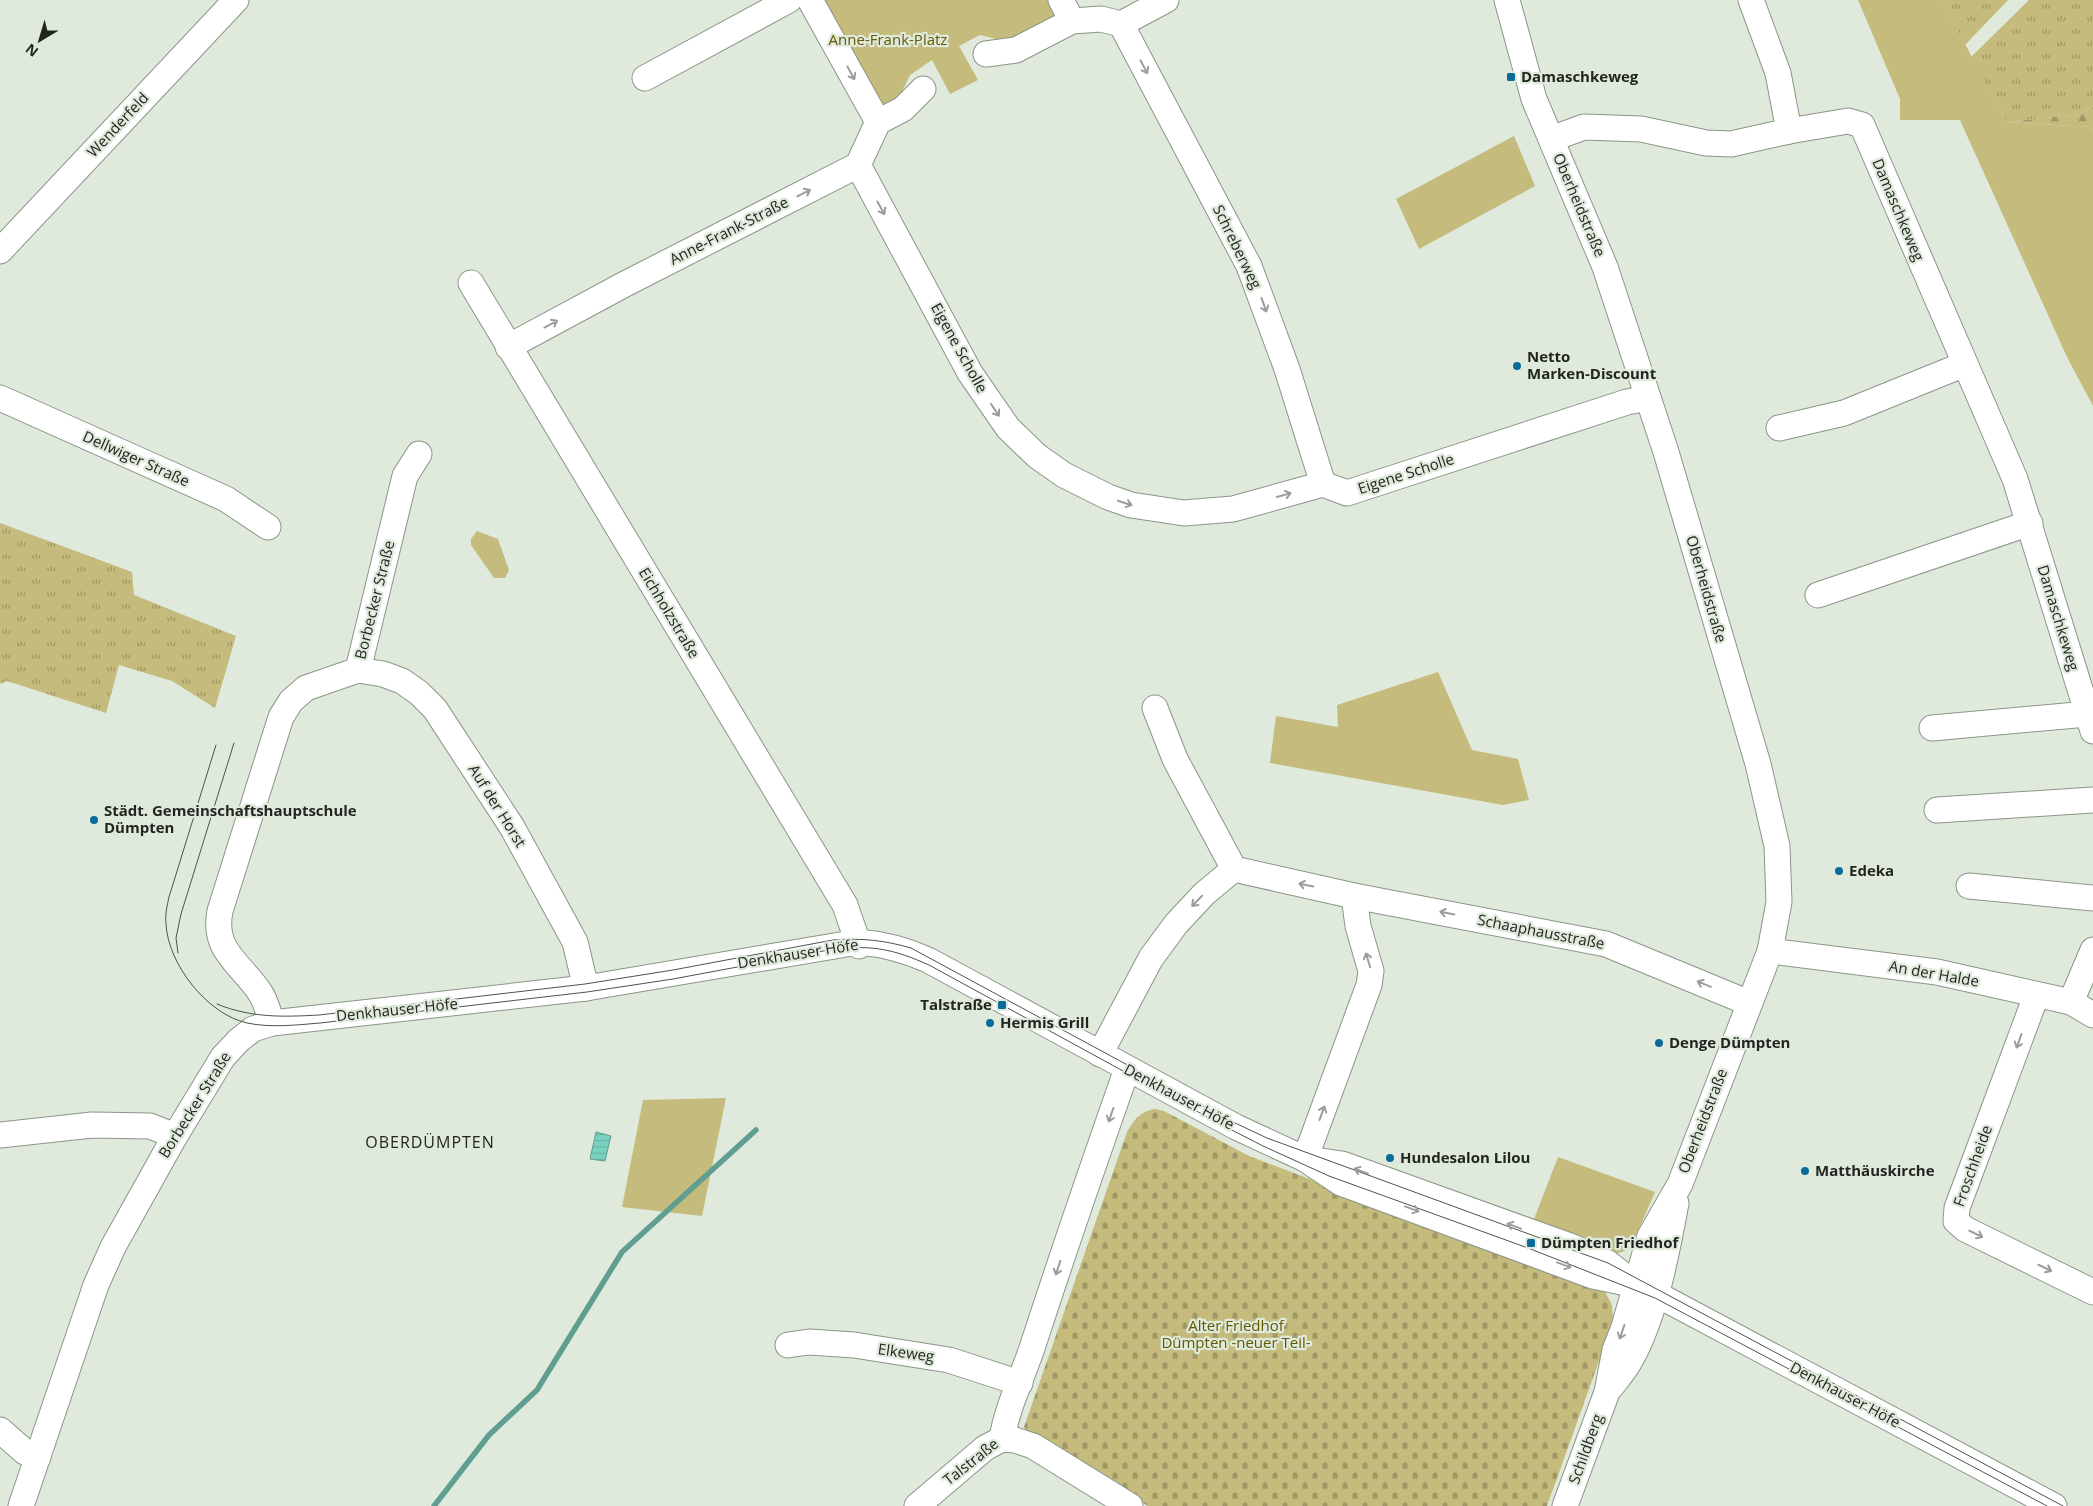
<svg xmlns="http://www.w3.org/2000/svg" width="2093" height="1506" font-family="'Open Sans',sans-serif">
  <defs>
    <pattern id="grass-tufts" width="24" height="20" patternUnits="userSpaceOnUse" patternTransform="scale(1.25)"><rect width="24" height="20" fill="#c4bb7c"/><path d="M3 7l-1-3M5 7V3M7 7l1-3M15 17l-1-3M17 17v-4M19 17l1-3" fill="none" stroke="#9f9865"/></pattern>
    <pattern id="forest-firs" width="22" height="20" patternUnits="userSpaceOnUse" patternTransform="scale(1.25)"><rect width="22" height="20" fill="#c4bb7c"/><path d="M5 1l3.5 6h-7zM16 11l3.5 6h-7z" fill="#9f9865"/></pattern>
    <pattern id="cemetery-stones" width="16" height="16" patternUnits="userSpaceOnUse" patternTransform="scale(1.25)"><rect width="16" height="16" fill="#c4bb7c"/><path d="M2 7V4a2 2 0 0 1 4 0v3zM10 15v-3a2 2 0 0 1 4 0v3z" fill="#9f9865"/></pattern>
    <pattern id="water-rules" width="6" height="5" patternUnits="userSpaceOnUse" patternTransform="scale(1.25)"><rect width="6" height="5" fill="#79d2c0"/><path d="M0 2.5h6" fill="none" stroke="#68b4a5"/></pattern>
  </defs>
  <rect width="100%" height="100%" fill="#dfeadc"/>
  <g fill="url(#grass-tufts)">
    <polygon points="1942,0 2008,0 1965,45"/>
    <polygon points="2029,0 2093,0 2093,106 2081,114 2006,122 1971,57"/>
    <polygon points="0,523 132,572 134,595 236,636 215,708 172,681 119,665 106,713 7,681 0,684"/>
  </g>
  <polygon fill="url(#forest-firs)" points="2093,106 2093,131 2091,127 2006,122 2081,114"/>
  <path fill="url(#cemetery-stones)" d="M1155,1109L1164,1111L1249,1156L1604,1290L1612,1305L1613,1322L1547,1506H1148L1028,1433L1024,1427L1127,1132C1134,1120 1140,1111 1155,1109Z"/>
  <g fill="#c4bb7c">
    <polygon points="820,0 1050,0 1056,11 1053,21 1012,43 980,35 959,46 978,80 950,94 932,60 910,75 898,100 885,109 876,103"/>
    <polygon points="1858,0 1942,0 2006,122 2091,127 2093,131 2093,406 2067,357 1960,120 1900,120 1900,99"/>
    <polygon points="1514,136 1535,186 1419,249 1396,199"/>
    <polygon points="477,531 498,539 509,570 505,578 494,578 471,545 471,539"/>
    <polygon points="1438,672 1472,750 1518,759 1529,800 1503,805 1270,763 1276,716 1338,727 1337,705"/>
    <polygon points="726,1098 702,1216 622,1207 643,1100"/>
    <polygon points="1558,1157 1655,1192 1630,1249 1610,1256 1529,1232"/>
  </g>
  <polygon fill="url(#water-rules)" stroke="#5f9e90" points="596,1132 611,1136 605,1161 590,1159"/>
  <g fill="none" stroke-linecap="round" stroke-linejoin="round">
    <polyline stroke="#5f9e90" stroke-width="5.5" points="434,1506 489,1435 537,1390 622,1252 756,1130"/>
    <defs>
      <g id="minor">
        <polyline points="810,0 878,122"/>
        <polyline points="1061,0 1072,21"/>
        <polyline points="1507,0 1534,99 1605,267 1666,452 1758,764 1777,846 1779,902 1770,951 1680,1184 1650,1236 1624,1327 1615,1350 1607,1392 1565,1506"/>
        <polyline points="1751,0 1778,73 1789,131"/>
        <polyline points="1121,24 1249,266 1287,369 1323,484"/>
        <polyline points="986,54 1016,50 1072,21 1101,19 1121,24 1166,0"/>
        <polyline points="645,78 789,0"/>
        <polyline points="1551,139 1584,127 1641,129 1706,143 1731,144 1789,131 1848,121 1862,125 2015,479 2093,731"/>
        <polyline points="858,165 970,373 1008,428 1037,456 1064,475 1108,497 1131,505 1184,513 1233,509 1323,484 1347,493 1627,402 1648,398"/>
        <polyline points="0,251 236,0"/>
        <polyline points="471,283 845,905 859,946"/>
        <polyline points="508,347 625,284 858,165 878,122 903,109 923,89"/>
        <polyline points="0,398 226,499 268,527"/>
        <polyline points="1779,428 1844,413 1965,364"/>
        <polyline points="1818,595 2030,523"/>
        <polyline points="358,670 405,476 419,454"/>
        <polyline points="1155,708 1175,759 1234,869 1354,896 1606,944 1749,1003"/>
        <polyline points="1932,728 2087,714"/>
        <polyline points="1937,810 2093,800"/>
        <polyline points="1969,886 2093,898"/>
        <polyline points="1770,951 1937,972 2071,1002 2093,1015"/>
        <polyline points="2036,996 1957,1208 1956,1221 1965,1229 2093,1292"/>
        <polyline points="2071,1002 2093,950"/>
        <path d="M272,1023C269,1014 266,1002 261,994C242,964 212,952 220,911L281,717L291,701L306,688L358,670L383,674L402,681L419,693L435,709L512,827L575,942L586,988"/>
        <polyline points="1100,1054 1151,958 1176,924 1204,894 1234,869"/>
        <polyline points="0,1135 92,1125 150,1126 175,1136"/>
        <polyline points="1305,1159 1369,985 1371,971 1358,926 1354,896"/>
        <polyline points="1315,1160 1342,1164 1570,1246 1608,1263 1623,1275"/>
        <polyline points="788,1345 809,1342 854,1345 949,1360 1020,1383"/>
        <path d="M1611,1387C1618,1378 1626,1369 1631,1359C1655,1316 1667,1252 1676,1203"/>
        <polyline points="0,1430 25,1452 38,1457"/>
        <path d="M1002,1439C1007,1406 1024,1374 1034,1342C1064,1250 1095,1160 1127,1069"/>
        <polyline points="1002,1439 1015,1440 1033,1446 1130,1506"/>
        <path d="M21,1506L96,1285L113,1247L175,1136L223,1057L239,1040L253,1029L272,1023L586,988L858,942C883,944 904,949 928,960L1236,1127L1305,1159L1341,1183L1593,1276L1636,1285L1656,1294L2054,1506"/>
        <polyline points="917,1506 985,1448 1002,1439"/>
      </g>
    </defs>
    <use href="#minor" stroke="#8b9589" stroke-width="27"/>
    <use href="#minor" stroke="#fff" stroke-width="25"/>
    <g stroke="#4d534c" stroke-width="1">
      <path d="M216,745L169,897C167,906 165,915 166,924C168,964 207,1014 247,1023C271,1028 296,1025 320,1023L587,992L673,979L834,949C873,945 893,949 929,965L1222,1125L1263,1146L1329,1176L1528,1248L1655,1298L2047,1506"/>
      <polyline points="178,953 176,938 181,914 234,743"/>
      <path d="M217,1004C251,1018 283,1017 319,1015L585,984L673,970L833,940C862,938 883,940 911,948L1233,1122L1267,1138L1608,1263L2063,1506"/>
    </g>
  </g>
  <defs><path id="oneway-shaft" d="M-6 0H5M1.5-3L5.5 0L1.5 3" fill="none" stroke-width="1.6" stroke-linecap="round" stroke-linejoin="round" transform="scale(1.25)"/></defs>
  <g stroke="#9c9d9b">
    <use href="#oneway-shaft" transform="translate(1144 67) rotate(62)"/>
    <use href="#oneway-shaft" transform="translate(851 73) rotate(61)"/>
    <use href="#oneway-shaft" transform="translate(804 193) rotate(-27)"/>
    <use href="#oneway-shaft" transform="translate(881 208) rotate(61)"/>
    <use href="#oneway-shaft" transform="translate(1264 305) rotate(70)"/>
    <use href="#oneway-shaft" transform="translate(551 324) rotate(-28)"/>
    <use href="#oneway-shaft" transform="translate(995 410) rotate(56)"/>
    <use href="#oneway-shaft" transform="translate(1284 495) rotate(-15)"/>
    <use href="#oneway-shaft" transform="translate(1125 503) rotate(18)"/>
    <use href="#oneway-shaft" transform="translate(1306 885) rotate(-168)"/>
    <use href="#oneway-shaft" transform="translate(1197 901) rotate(134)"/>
    <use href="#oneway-shaft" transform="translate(1447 913) rotate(-169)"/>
    <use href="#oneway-shaft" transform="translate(1368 960) rotate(-107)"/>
    <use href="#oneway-shaft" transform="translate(1704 984) rotate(-158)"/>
    <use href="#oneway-shaft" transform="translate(2019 1041) rotate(110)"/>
    <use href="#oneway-shaft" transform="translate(1322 1113) rotate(-70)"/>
    <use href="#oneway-shaft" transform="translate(1111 1115) rotate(109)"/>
    <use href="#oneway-shaft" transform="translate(1361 1171) rotate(-160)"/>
    <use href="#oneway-shaft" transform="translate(1412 1209) rotate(20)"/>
    <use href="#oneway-shaft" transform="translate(1514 1226) rotate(-160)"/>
    <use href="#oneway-shaft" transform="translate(1976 1234) rotate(26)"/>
    <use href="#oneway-shaft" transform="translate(1564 1265) rotate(20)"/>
    <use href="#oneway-shaft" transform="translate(1058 1268) rotate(108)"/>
    <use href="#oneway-shaft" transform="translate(2045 1268) rotate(26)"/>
    <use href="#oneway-shaft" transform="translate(1622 1332) rotate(109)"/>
  </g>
  <g fill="#096b99" stroke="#dfeadc" stroke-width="2">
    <rect x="1506" y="72" width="10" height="10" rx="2.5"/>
    <circle cx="1517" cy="366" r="5"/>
    <circle cx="94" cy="820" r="5"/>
    <circle cx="1839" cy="871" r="5"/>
    <rect x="997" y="1000" width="10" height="10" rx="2.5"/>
    <circle cx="990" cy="1023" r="5"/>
    <circle cx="1659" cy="1043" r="5"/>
    <circle cx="1390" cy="1158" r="5"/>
    <circle cx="1805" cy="1171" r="5"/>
    <rect x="1526" y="1238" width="10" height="10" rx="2.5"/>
  </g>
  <g text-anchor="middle" stroke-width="4.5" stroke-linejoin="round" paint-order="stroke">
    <g font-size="15" fill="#645900" stroke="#dfeadc">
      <text x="888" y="45">Anne-Frank-Platz</text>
      <text x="1236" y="1331">Alter Friedhof<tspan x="1236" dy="17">Dümpten -neuer Teil-</tspan></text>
    </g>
    <g font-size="15" font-weight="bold" fill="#222621" stroke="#dfeadc" text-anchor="start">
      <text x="1521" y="82">Damaschkeweg</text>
      <text x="1527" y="362">Netto<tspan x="1527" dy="17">Marken-Discount</tspan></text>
      <text x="104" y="816">Städt. Gemeinschaftshauptschule<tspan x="104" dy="17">Dümpten</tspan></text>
      <text x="1849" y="876">Edeka</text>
      <text x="992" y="1010" text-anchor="end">Talstraße</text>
      <text x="1000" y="1028">Hermis Grill</text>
      <text x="1669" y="1048">Denge Dümpten</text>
      <text x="1400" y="1163">Hundesalon Lilou</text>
      <text x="1815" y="1176">Matthäuskirche</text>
      <text x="1541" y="1248">Dümpten Friedhof</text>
    </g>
    <g font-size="15" fill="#222621" stroke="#dfeadc">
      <text transform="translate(118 125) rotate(-47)" y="5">Wenderfeld</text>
      <text transform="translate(1579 205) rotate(67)" y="5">Oberheidstraße</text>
      <text transform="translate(1898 210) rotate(67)" y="5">Damaschkeweg</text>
      <text transform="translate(729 231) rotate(-27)" y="5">Anne-Frank-Straße</text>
      <text transform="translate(1237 247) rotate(64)" y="5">Schreberweg</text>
      <text transform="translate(959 348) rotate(61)" y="5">Eigene Scholle</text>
      <text transform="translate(136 459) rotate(24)" y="5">Dellwiger Straße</text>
      <text transform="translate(1406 474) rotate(-18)" y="5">Eigene Scholle</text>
      <text transform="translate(1706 589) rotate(74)" y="5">Oberheidstraße</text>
      <text transform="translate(375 600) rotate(-76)" y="5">Borbecker Straße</text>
      <text transform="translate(669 613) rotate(59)" y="5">Eichholzstraße</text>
      <text transform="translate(2058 618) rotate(73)" y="5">Damaschkeweg</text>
      <text transform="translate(497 806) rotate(58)" y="5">Auf der Horst</text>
      <text transform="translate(1541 932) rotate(11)" y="5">Schaaphausstraße</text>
      <text transform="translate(798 954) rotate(-9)" y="5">Denkhauser Höfe</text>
      <text transform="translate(1934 974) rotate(10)" y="5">An der Halde</text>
      <text transform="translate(397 1010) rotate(-6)" y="5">Denkhauser Höfe</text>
      <text transform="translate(1179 1097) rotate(28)" y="5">Denkhauser Höfe</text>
      <text transform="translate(195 1105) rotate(-58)" y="5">Borbecker Straße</text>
      <text transform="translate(1703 1121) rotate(-69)" y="5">Oberheidstraße</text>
      <text transform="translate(1973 1166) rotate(-70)" y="5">Froschheide</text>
      <text transform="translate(906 1353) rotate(8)" y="5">Elkeweg</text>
      <text transform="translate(1845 1395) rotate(28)" y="5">Denkhauser Höfe</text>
      <text transform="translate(1586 1449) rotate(-70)" y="5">Schildberg</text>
      <text transform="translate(971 1462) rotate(-38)" y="5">Talstraße</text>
    </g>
    <g font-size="16" letter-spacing="1" fill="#222621" stroke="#dfeadc">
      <text x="430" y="1148">OBERDÜMPTEN</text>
    </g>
  </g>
  <g transform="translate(40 40) rotate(218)" stroke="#dfeadc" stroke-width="4" paint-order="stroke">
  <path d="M0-4L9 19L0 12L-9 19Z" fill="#222621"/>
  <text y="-8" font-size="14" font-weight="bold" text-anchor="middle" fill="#222621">N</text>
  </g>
</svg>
